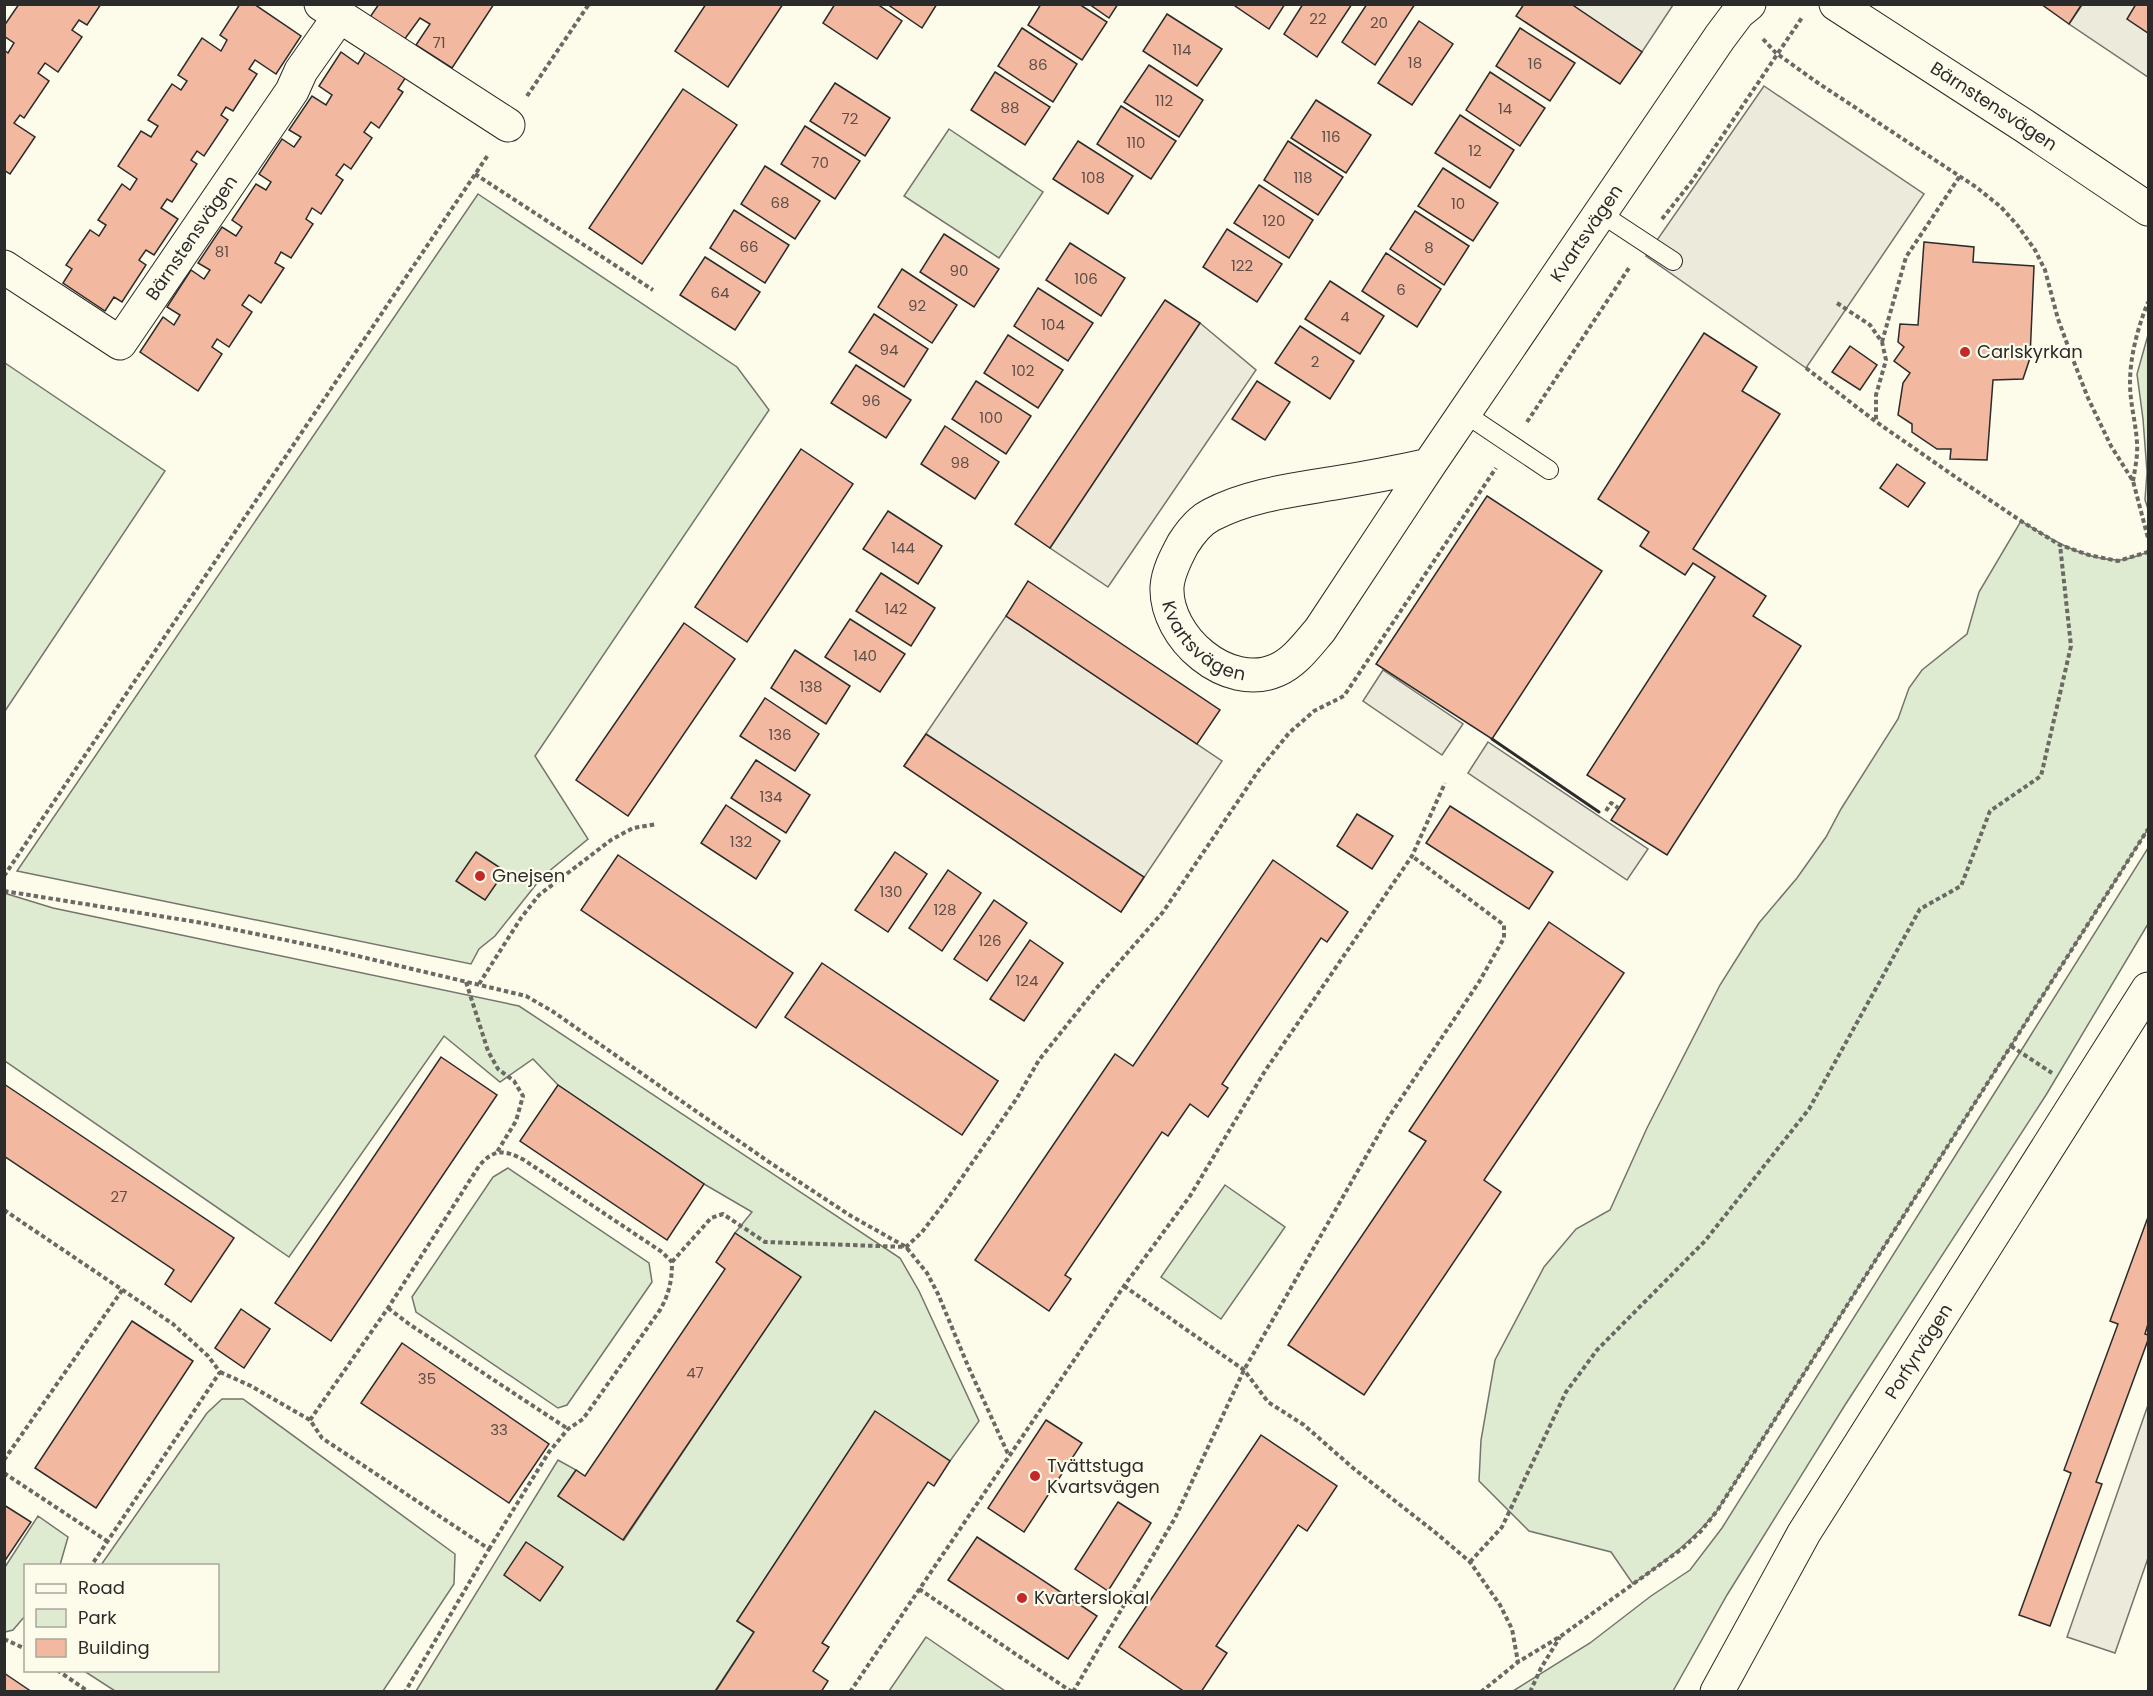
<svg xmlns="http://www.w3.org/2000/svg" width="2153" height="1696" font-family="Poppins,sans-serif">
  <rect width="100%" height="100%" fill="#fdfbea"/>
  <g fill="#deebd1" stroke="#74746e" stroke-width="1.5">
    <polygon points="949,129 1043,192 999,258 904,196"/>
    <polygon points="478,194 737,367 769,410 535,756 588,839 542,877 495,936 479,949 471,964 17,871"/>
    <polygon points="2148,335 2148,509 2145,500 2147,472 2143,419 2137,374"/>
    <polygon points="5,363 165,471 5,711"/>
    <path d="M2021,521C2050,539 2082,559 2117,560C2126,561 2139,555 2148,552V829L1717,1511C1692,1542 1665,1561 1633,1584L1611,1552L1529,1531L1479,1481L1481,1440L1495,1360L1544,1267L1576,1229L1610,1210L1647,1128L1720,985L1759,923L1797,878L1826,837L1841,809L1898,719L1909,688L1922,670L1967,634L1979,592Z"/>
    <polygon points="2148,848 2148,924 2046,1095 1845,1405 1727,1595 1673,1691 1513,1691 1590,1643 1651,1596 1690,1570 1722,1528"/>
    <polygon points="4,893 53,908 519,1006 900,1258 919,1291 979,1421 950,1461 875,1412 737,1621 754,1632 715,1691 416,1691 558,1460 576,1470 558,1496 624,1540 800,1277 735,1233 752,1212 704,1184 558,1085 533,1059 500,1082 444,1036 289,1257 5,1061"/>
    <polygon points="508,1168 649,1263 652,1282 567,1405 558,1408 416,1312 412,1297 493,1177"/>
    <polygon points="1225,1185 1285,1227 1221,1319 1161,1277"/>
    <polygon points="222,1399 243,1399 455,1554 454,1584 383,1691 115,1691 84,1671 218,1670 218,1566 101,1565 207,1413"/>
    <polygon points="38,1516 68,1537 60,1565 26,1566 25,1616 13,1630 5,1632 5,1567"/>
    <polygon points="926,1637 1005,1691 889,1691"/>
  </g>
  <g fill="#eceadb" stroke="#74746e" stroke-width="1.5">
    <polygon points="1571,5 1673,5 1642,52"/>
    <polygon points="2082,5 2148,5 2148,77 2069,24"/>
    <polygon points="1764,86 1924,194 1806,368 1646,256"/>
    <polygon points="1200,323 1256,370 1108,587 1050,548"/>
    <polygon points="1006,616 1222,761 1121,912 904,766"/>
    <polygon points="1383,670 1463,724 1442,755 1363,701"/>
    <polygon points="1488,742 1648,849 1627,880 1468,773"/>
    <polygon points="2148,1405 2148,1558 2115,1653 2067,1637"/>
  </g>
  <g fill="#f2b8a0" stroke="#2b2b2b" stroke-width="1.5">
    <polygon points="19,4 101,4 87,25 79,20 72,30 82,37 58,72 45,63 38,73 49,81 24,118 20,115 14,123 35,137 10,174 4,170 4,50 8,53 14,43 4,36 4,26"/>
    <polygon points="240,4 254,4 301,36 276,74 255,60 249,69 257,74 233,111 226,107 221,115 228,120 204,156 197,151 191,160 197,164 172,202 167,199 161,208 178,219 154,255 146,250 139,260 146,265 122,302 114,297 105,311 63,283 72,269 66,265 90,230 99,236 106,225 98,220 122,184 130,190 137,179 118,166 141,131 151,137 158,126 148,120 172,84 181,90 187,81 178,75 202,38 221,51 227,40 220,35"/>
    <polygon points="379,4 494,4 452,68 416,45 430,24 420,18 404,40 370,17"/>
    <polygon points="706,4 783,4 728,87 675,51"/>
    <polygon points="835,4 877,4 902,21 877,59 823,23"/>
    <polygon points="887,4 937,4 922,28"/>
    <polygon points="1041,4 1079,4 1107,22 1082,60 1028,25"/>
    <polygon points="1089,4 1118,4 1109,18"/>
    <polygon points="1236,4 1285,4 1269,29 1235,6"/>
    <polygon points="1303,4 1352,4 1317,57 1284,34"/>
    <polygon points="1367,4 1415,4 1375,65 1342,42"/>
    <polygon points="1524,4 1571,4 1642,52 1620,84 1516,16"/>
    <polygon points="2041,4 2082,4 2069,24"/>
    <polygon points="2136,4 2148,4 2148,33 2127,19"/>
    <polygon points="1167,14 1222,49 1197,86 1143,51"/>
    <polygon points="1419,21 1453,44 1412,105 1378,83"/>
    <polygon points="1022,28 1077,64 1053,102 998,66"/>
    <polygon points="1520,28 1575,63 1550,101 1496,66"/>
    <polygon points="366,51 406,77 398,89 403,92 379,128 371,122 364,132 372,138 351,169 344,164 336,175 343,180 321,214 312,208 306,219 313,224 291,258 281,252 275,263 284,268 261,303 249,295 242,305 252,312 229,347 217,339 212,347 222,354 198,391 140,352 163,317 174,325 180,315 167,307 191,270 204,279 210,270 198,263 222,227 236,236 242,227 232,220 256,184 266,190 271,182 259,174 282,139 294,147 301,137 289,130 312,96 326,105 332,95 319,86 341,52 358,64"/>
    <polygon points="1149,65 1203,100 1179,137 1124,102"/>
    <polygon points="995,72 1050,107 1025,145 971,110"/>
    <polygon points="1490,72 1545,108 1520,146 1466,110"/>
    <polygon points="835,83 890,118 865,156 810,121"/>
    <polygon points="683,89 737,125 642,264 589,228"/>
    <polygon points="1316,100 1371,135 1346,173 1291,138"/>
    <polygon points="1121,106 1176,141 1151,179 1097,144"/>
    <polygon points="1460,115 1514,150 1490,188 1435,153"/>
    <polygon points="805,126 860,161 835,199 781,164"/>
    <polygon points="1078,141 1133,176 1108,214 1053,179"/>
    <polygon points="1288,141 1343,177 1318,215 1264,180"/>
    <polygon points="765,166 820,201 795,239 741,204"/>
    <polygon points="1443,168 1498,203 1473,241 1418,206"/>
    <polygon points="1259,185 1313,220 1289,258 1234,223"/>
    <polygon points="734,210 789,245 765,283 710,248"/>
    <polygon points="1415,211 1469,246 1444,285 1390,249"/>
    <polygon points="1227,229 1282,264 1257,302 1203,267"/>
    <polygon points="944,234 999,269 974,307 920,272"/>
    <polygon points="1924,242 1974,247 1973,262 2034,266 2030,358 2023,379 1993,380 1987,460 1950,459 1951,449 1937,449 1912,432 1912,424 1898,415 1903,383 1910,373 1894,361 1904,347 1898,342 1900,324 1918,325"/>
    <polygon points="1070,243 1125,278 1101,316 1046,280"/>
    <polygon points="1386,253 1441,289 1417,327 1362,291"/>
    <polygon points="705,257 760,292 735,330 680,295"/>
    <polygon points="902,269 957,305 932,343 878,307"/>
    <polygon points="1330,281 1384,316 1360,354 1305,319"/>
    <polygon points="1038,288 1093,323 1068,361 1014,326"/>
    <polygon points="1165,300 1200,323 1050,548 1015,524"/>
    <polygon points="874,314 928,349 904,387 849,352"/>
    <polygon points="1300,326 1354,361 1330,399 1275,363"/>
    <polygon points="1704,333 1757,367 1742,391 1780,414 1693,549 1766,596 1753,616 1801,646 1667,855 1611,820 1625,799 1587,775 1715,577 1693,563 1685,575 1640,546 1649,532 1598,499"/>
    <polygon points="1008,335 1063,370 1038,408 984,373"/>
    <polygon points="1850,346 1877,365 1860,390 1832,372"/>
    <polygon points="856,365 911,400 886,438 831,403"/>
    <polygon points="976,381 1031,416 1006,454 952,419"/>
    <polygon points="1257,381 1290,402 1265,440 1232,419"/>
    <polygon points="945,426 999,462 975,499 921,464"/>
    <polygon points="801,449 853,484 747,642 695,607"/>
    <polygon points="1897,464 1925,483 1908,507 1880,488"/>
    <polygon points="1487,496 1602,571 1492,739 1376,664"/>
    <polygon points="888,511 942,546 918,584 863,549"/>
    <polygon points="881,573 935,608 911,646 856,611"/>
    <polygon points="1028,581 1220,710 1197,744 1006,616"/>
    <polygon points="850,619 905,654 880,692 825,657"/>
    <polygon points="684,623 735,659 628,816 576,780"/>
    <polygon points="795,650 850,686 826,724 771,688"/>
    <polygon points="765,698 819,734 795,771 740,736"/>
    <polygon points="926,734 1144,877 1121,912 904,766"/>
    <polygon points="756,760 810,795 786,833 731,798"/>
    <polygon points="726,805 780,841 756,879 701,843"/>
    <polygon points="1450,806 1553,872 1529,909 1426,843"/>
    <polygon points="1357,814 1393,836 1372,869 1337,846"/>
    <polygon points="476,852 505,871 485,900 456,881"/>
    <polygon points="895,852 927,874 888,932 855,910"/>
    <polygon points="618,855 793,973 756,1028 581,910"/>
    <polygon points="1273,860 1348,912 1327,942 1321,938 1236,1063 1222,1084 1228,1088 1208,1117 1190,1104 1168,1136 1162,1132 1065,1275 1071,1279 1049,1311 975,1260 1115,1054 1133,1066"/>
    <polygon points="948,870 981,893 942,951 909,928"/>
    <polygon points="994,900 1027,923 987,981 954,959"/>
    <polygon points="1549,922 1624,973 1484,1180 1501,1192 1364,1395 1288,1345 1426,1141 1409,1131"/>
    <polygon points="1030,940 1063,963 1024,1021 990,999"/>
    <polygon points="822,963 998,1081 962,1135 785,1017"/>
    <polygon points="441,1057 497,1095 331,1341 275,1303"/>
    <polygon points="4,1084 234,1238 191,1302 165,1284 174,1270 4,1156"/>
    <polygon points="558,1085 704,1184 667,1240 520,1141"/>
    <polygon points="2148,1217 2148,1324 2145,1334 2148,1335 2148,1340 2096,1482 2102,1484 2050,1626 2019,1615 2071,1473 2064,1470 2118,1324 2110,1321"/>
    <polygon points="735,1233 801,1277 623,1540 558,1496 576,1470 585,1476 725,1269 716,1262"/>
    <polygon points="241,1309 270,1329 244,1368 215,1348"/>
    <polygon points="132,1321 193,1361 96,1508 35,1468"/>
    <polygon points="402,1343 549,1444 509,1503 361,1403"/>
    <polygon points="875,1411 950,1461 934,1486 928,1482 822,1643 829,1647 813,1671 828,1681 821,1692 715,1692 754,1632 737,1621"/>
    <polygon points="1046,1420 1082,1443 1024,1532 988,1508"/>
    <polygon points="1261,1435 1337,1486 1307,1531 1298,1525 1216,1646 1227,1653 1201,1692 1185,1692 1119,1647"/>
    <polygon points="1118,1502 1151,1523 1108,1591 1075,1569"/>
    <polygon points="4,1505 31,1522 4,1562"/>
    <polygon points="977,1537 1097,1616 1068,1659 948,1580"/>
    <polygon points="526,1542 563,1567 540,1601 504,1575"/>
    <polygon points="4,1673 32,1692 4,1692"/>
  </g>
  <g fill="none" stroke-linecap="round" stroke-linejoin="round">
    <defs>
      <g id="lane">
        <polyline points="1600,213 1673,261"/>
        <polyline points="1464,413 1549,470"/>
      </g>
      <g id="street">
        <polyline points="321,4 508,125"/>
        <path id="s1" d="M1836,4L2026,127L2148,209"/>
        <path id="s2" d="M4,267L120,343L292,91L301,71L339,17"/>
        <path id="s3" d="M1429,465C1397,472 1366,478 1335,483C1293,490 1249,495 1211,515C1199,521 1190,533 1183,544C1176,557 1168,572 1167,587C1165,637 1227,692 1277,670C1295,662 1307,645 1320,630L1429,465L1720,37L1738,13L1749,4"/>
        <path id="s4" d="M1717,1692L1804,1533L2148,989"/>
      </g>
    </defs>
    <use href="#lane" stroke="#2b2b2b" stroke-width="20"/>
    <use href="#street" stroke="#2b2b2b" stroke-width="35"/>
    <g stroke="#6a6964" stroke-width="4" stroke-dasharray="4.5 3" stroke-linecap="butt">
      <polyline points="1763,39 1776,53 1818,83 1976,187 2001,207 2018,226 2035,250 2045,270 2058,319 2072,357 2088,398 2111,446 2133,481 2148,538"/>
      <polyline points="527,96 589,4"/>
      <polyline points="475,174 653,290"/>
      <polyline points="1662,219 1692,181 1803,16"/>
      <polyline points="1837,303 1870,325 1882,342 1886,360 1876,395 1876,420"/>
      <polyline points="1882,342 1906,257 1960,176"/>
      <polyline points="1806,368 1875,421 1957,478 2021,521 2060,545 2089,555 2118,561 2148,552"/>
      <polyline points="1527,422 1629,268"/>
      <path d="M2133,481C2135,469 2138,455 2137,443C2136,423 2130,404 2130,383C2130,356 2138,327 2148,302"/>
      <polyline points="1606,811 1611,803 1618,808"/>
      <polyline points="4,876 488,155"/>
      <polyline points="4,891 203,923 324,948 526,996 552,1011 769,1162 851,1216 906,1247 927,1273 938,1294 968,1366 1009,1456"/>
      <polyline points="466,982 488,1051 498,1069 514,1081 523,1096 516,1121 497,1152"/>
      <polyline points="479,984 521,918 539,895 611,840 633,828 657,824"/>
      <polyline points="2011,1046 2052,1073"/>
      <polyline points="4,1210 173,1324 208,1356 220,1372 91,1566"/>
      <polyline points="672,1262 711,1218 723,1214 765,1242 906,1247 922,1232 945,1202 1017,1098 1039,1060 1094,991 1163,912 1259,770 1289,733 1314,711 1344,696 1496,468"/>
      <polyline points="1124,1286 1244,1370 1268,1402 1304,1425 1353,1468 1436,1533 1470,1562 1500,1605 1512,1629 1518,1662"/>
      <polyline points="388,1308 409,1324 568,1429"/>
      <polyline points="220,1372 251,1386 310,1420 322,1438 489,1549 405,1692"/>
      <path d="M310,1420L388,1308L479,1166C494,1148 505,1150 524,1160L662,1252L672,1262C672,1281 669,1294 660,1310L583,1419L568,1429L549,1452L489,1549"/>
      <polyline points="4,1460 123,1289"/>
      <polyline points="4,1473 107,1541"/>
      <polyline points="1470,1562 1502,1527 1566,1392 1597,1350 1705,1241 1809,1109 1920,909 1961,886 1990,811 2041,776 2071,646 2060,545"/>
      <polyline points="919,1589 1072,1692"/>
      <polyline points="4,1639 26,1649"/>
      <polyline points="57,1670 89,1692"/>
      <polyline points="850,1692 1124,1286 1190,1196 1265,1071 1412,856 1445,783"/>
      <polyline points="1073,1692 1175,1518 1244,1370 1388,1118 1479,982 1504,938 1504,925 1412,856"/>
      <polyline points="1481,1692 1518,1662 1561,1636 1683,1548 1701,1531 1717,1511 2148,829"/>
      <polyline points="1530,1692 1541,1668 1560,1637"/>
    </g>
    <use href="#lane" stroke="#fdfbea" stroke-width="18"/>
    <use href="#street" stroke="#fdfbea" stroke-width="33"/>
    <polyline stroke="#2b2b2b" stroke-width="3" points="1492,739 1599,812"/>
  </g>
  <g fill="#c62828" stroke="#fdfbea" stroke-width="2">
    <circle cx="1965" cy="352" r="6"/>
    <circle cx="480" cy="876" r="6"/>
    <circle cx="1035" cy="1476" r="6"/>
    <circle cx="1022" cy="1598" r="6"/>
  </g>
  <g text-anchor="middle" stroke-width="4.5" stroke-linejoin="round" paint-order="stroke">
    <g font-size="15" fill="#5d4e48">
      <text x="1318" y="24">22</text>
      <text x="1379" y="28">20</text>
      <text x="439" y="48">71</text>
      <text x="1182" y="55">114</text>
      <text x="1415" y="68">18</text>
      <text x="1535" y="69">16</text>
      <text x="1038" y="70">86</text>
      <text x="1164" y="106">112</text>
      <text x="1010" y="113">88</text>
      <text x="1505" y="114">14</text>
      <text x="850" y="124">72</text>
      <text x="1331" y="142">116</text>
      <text x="1136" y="148">110</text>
      <text x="1475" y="156">12</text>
      <text x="820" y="168">70</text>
      <text x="1093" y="183">108</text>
      <text x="1303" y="183">118</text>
      <text x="780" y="208">68</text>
      <text x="1458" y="209">10</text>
      <text x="1274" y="226">120</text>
      <text x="749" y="252">66</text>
      <text x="1429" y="253">8</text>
      <text x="222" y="257">81</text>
      <text x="1242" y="271">122</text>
      <text x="959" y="276">90</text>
      <text x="1086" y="284">106</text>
      <text x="1401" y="295">6</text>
      <text x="720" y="298">64</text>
      <text x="917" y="311">92</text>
      <text x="1345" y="322">4</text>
      <text x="1053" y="330">104</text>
      <text x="889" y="355">94</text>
      <text x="1315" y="367">2</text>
      <text x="1023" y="376">102</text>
      <text x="871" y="406">96</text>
      <text x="991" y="423">100</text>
      <text x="960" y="468">98</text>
      <text x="903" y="553">144</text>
      <text x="896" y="614">142</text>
      <text x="865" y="661">140</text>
      <text x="811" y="692">138</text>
      <text x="780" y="740">136</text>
      <text x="771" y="802">134</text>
      <text x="741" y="847">132</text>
      <text x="891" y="897">130</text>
      <text x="945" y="915">128</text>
      <text x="990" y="946">126</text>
      <text x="1027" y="986">124</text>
      <text x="119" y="1202">27</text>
      <text x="695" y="1378">47</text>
      <text x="427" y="1384">35</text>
      <text x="499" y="1435">33</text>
    </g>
    <g font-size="18" fill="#2b2b2b" stroke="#fdfbea">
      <text dy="6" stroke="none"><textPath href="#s1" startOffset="188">Bärnstensvägen</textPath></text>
      <text dy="6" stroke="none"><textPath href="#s3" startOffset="1008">Kvartsvägen</textPath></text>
      <text dy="6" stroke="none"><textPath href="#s2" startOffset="266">Bärnstensvägen</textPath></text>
      <text dy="6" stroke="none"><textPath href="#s3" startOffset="382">Kvartsvägen</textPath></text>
      <text dy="6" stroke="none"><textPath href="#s4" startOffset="396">Porfyrvägen</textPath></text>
    </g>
    <g font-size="18" fill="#2b2b2b" stroke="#fdfbea" text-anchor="start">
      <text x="1977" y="358">Carlskyrkan</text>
      <text x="492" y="882">Gnejsen</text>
      <text x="1047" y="1472">Tvättstuga<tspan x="1047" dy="21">Kvartsvägen</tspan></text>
      <text x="1034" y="1604">Kvarterslokal</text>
    </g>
  </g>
  <rect width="2153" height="1696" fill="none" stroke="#2b2b2b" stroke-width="12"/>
  <rect x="24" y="1564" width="195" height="108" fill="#fdfbea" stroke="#a9a89e" stroke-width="1.5"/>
  <rect x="36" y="1584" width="30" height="9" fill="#fdfbea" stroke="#a9a89e" stroke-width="1.5"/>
  <text x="78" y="1594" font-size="18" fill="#2b2b2b">Road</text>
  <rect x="36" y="1609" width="30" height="18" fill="#deebd1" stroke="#a9a89e" stroke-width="1.5"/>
  <text x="78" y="1624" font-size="18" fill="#2b2b2b">Park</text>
  <rect x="36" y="1639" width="30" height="18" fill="#f2b8a0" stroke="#a9a89e" stroke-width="1.5"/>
  <text x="78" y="1654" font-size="18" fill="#2b2b2b">Building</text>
</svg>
